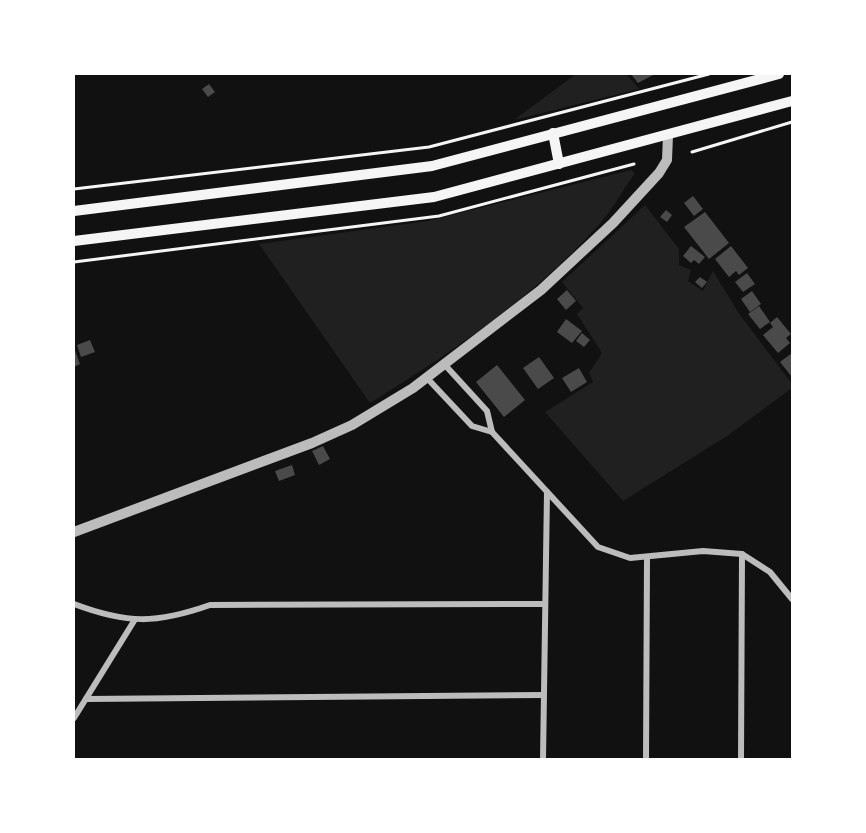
<svg xmlns="http://www.w3.org/2000/svg" width="866" height="833" font-family="Jost,sans-serif">
  <rect width="100%" height="100%" fill="#111"/>
  <g fill="#202020">
    <polygon points="576,74 626,74 639,89 514,120"/>
    <path d="M631,170L635,173C622,191 611,213 595,229C533,297 448,355 370,403L259,244L428,221Z"/>
    <polygon points="645,205 679,249 679,265 691,270 688,281 703,291 713,271 738,312 792,384 792,388 727,436 623,501 545,412 593,382 589,373 602,353 577,314 583,308 562,282"/>
  </g>
  <g fill="#4a4a4a">
    <polygon points="631,74 655,74 638,83"/>
    <polygon points="209,84 215,92 208,97 202,89"/>
    <polygon points="693,196 703,209 694,216 684,203"/>
    <polygon points="666,210 672,215 667,222 660,217"/>
    <polygon points="705,212 729,243 709,259 684,227"/>
    <polygon points="691,246 705,257 699,264 694,260 691,263 683,256"/>
    <polygon points="731,246 748,268 739,275 736,271 729,277 715,259"/>
    <polygon points="747,273 755,284 743,292 735,282"/>
    <polygon points="700,277 707,282 702,288 695,282"/>
    <polygon points="567,290 576,301 566,310 557,299"/>
    <polygon points="752,291 761,304 750,312 741,299"/>
    <polygon points="759,306 770,322 760,329 748,314"/>
    <polygon points="777,317 791,334 786,338 790,343 778,353 763,335 773,327 770,323"/>
    <polygon points="566,319 582,331 572,343 557,332"/>
    <polygon points="582,333 590,340 584,347 576,341"/>
    <polygon points="90,340 95,352 81,357 77,345"/>
    <polygon points="74,348 80,364 74,367"/>
    <polygon points="792,353 792,377 780,362"/>
    <polygon points="539,357 554,378 538,389 523,368"/>
    <polygon points="497,365 525,400 504,417 476,382"/>
    <polygon points="579,368 587,382 571,392 562,378"/>
    <polygon points="323,446 330,459 319,465 312,451"/>
    <polygon points="292,465 295,475 279,481 275,471"/>
  </g>
  <g fill="none" stroke-linecap="round" stroke-linejoin="round">
    <g stroke="#f5f5f5" stroke-width="3">
      <polyline points="692,152 792,122"/>
      <polyline points="74,189 429,147 709,74"/>
      <polyline points="74,262 439,216 634,164"/>
    </g>
    <g stroke="#bcbcbc" stroke-width="6">
      <polyline points="445,365 487,411 492,432 598,547 630,558 703,551 742,554 770,572 792,599"/>
      <polyline points="427,378 472,426 492,432"/>
      <path d="M74,604C127,624 156,624 210,605L545,604"/>
      <polyline points="86,699 544,695"/>
      <polyline points="74,718 134,621"/>
      <polyline points="543,760 547,492"/>
      <polyline points="646,760 647,558"/>
      <polyline points="741,760 742,554"/>
    </g>
    <polyline stroke="#bcbcbc" stroke-width="10" points="74,532 312,443 352,425 413,388 541,290 613,223 659,173 667,160 668,135"/>
    <g stroke="#f5f5f5" stroke-width="10">
      <polyline points="553,133 559,164"/>
      <polyline points="74,211 432,166 779,74"/>
      <polyline points="74,241 434,197 792,101"/>
    </g>
  </g>
  <rect width="866" height="833" fill="none" stroke="#ffffff" stroke-width="150"/>
</svg>
